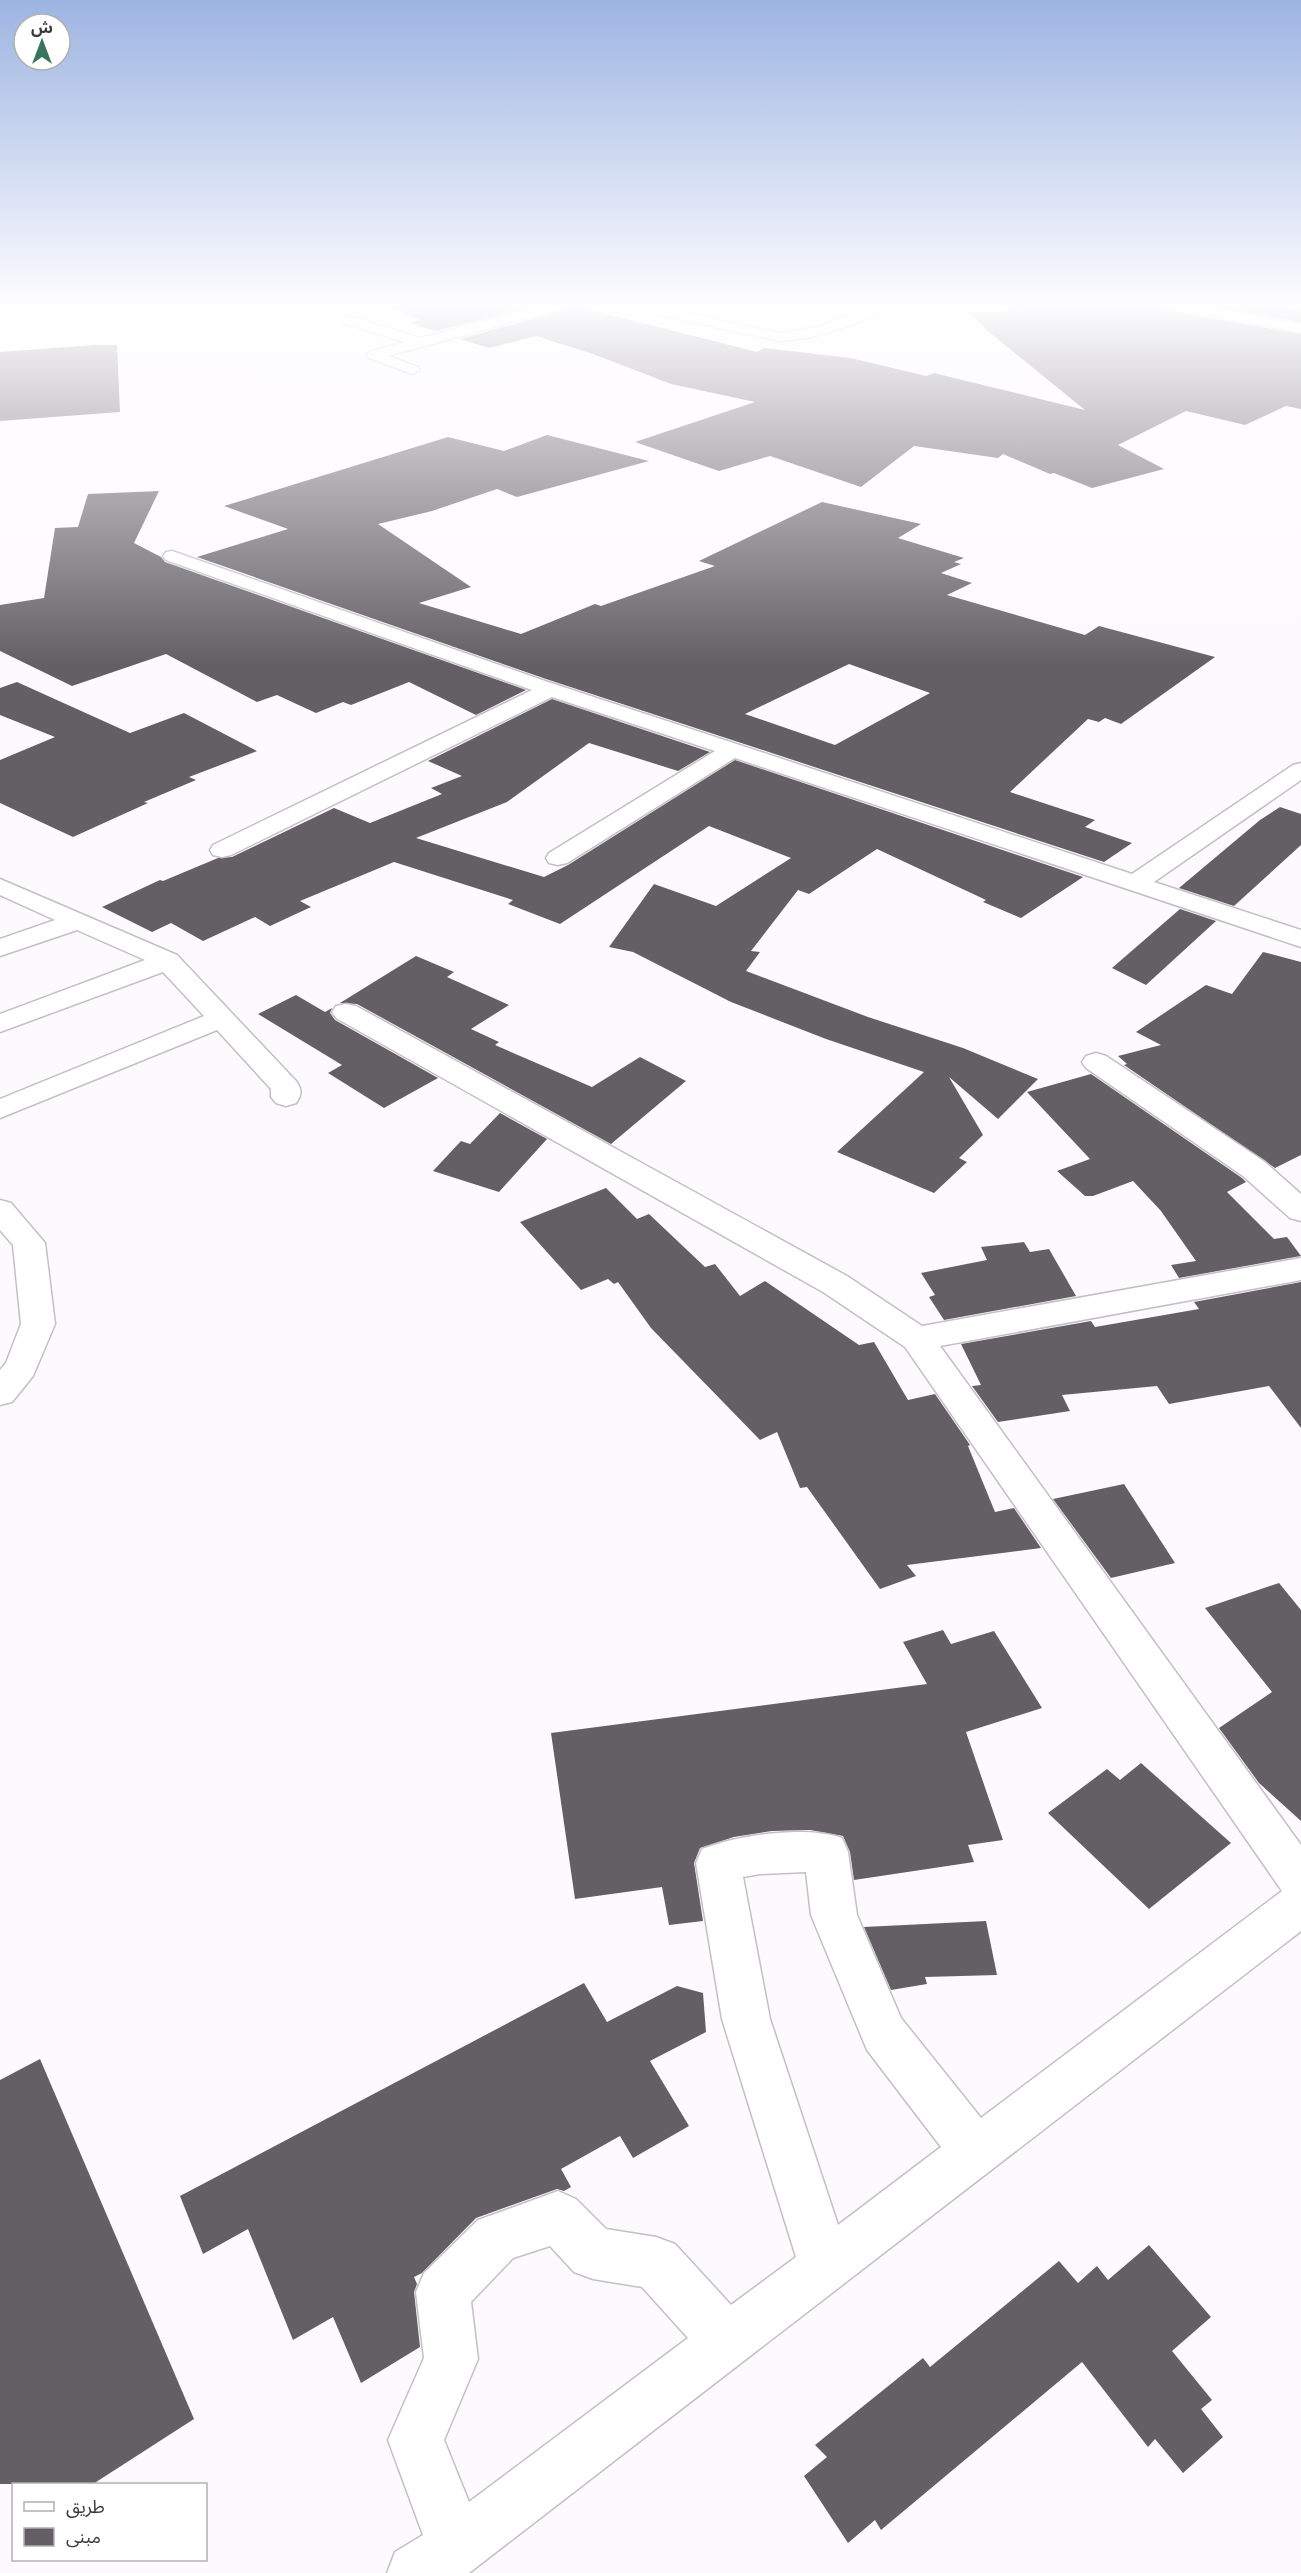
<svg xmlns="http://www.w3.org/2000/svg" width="1301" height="2573" font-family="'Space Grotesk','Noto Sans Arabic',sans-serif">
  <rect width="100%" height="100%" fill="#fdfafe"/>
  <g fill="#635f65" fill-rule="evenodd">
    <polygon points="383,304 541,304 436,331 409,323 420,320"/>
    <polygon points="1009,304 1155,304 1164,310 1301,334 1301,409 1286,406 1245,425 1186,411 1118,445 1164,469 1092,488 1054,473 1050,474 1003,454 998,458 914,446 861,487 770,456 719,471 635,442 755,402 671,384 593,354 536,336 489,348 460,339 568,309 571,305 757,352 764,348 851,358 926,376 934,373 1085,410 985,329 986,329 970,313 1008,311"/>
    <polygon points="1196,304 1260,304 1301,310 1301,322"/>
    <polygon points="95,345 117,345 120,412 0,421 0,352"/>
    <path d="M547,435L649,461L517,497L497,489L432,511L378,524L471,587L419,603L521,634L595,604L601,606L715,566L699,561L822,502L921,524L898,538L964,558L954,562L961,564L941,573L972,583L947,595L1085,635L1099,626L1215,657L1121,724L1105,718L1099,722L1088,719L1010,792L1095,820L1085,827L1132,843L1104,862L546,679L197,557L288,529L224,506L448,437L504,451ZM849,664L930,693L835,745L745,714Z"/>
    <polygon points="159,491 134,543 161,557 165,562 526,690 476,715 409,682 351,705 343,702 316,713 277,695 257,702 166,654 72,686 0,651 0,605 44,598 55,528 78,527 88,494"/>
    <polygon points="17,682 130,733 184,713 257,751 189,777 196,780 144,802 148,803 73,837 0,803 0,760 55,737 0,715 0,688"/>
    <polygon points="552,699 710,752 678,771 589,743 507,802 416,838 544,877 568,865 735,760 1083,877 1021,918 983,902 986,900 877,849 809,894 798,890 751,951 760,952 746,971 868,1017 963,1048 1038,1079 998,1119 949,1077 983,1135 959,1158 967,1162 934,1193 837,1152 924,1072 826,1039 731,1002 633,952 609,947 654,884 716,906 791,858 709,826 560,924 508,904 513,900 394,862 300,901 311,907 270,926 255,917 203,941 171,923 152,932 102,907 160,880 163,881 218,858 232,857 334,808 370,823 442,794 431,788 462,776 428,761"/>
    <polygon points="1280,807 1301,814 1301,845 1234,906 1179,888 1260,820"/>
    <polygon points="1180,909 1216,921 1146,985 1112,968"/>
    <polygon points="1263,952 1301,962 1301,1155 1275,1168 1124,1065 1127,1064 1118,1056 1161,1045 1136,1032 1206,985 1232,994"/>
    <polygon points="416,956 454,972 447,977 509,1005 471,1029 499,1042 495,1045 592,1087 640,1057 686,1081 611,1144 357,1004 340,1003"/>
    <polygon points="296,995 325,1012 332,1008 330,1013 335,1020 438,1078 384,1108 328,1073 342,1065 258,1014"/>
    <polygon points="1091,1074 1242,1178 1246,1182 1227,1192 1274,1239 1287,1237 1301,1256 1179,1278 1171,1265 1196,1261 1161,1211 1133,1181 1093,1196 1085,1196 1057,1171 1090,1159 1027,1092"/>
    <polygon points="500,1113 547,1139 499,1192 433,1171 461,1141 470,1144"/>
    <polygon points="606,1188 637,1219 649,1214 705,1267 715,1264 740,1296 765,1281 859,1345 874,1342 908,1400 935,1394 970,1445 968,1446 995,1512 1014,1508 1041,1548 907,1565 916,1576 880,1589 807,1487 800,1488 777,1432 760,1440 651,1328 618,1282 614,1284 608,1279 581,1290 520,1222"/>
    <polygon points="1024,1242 1030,1252 1049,1249 1076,1296 944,1320 929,1297 935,1295 921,1273 987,1260 981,1247"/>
    <polygon points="1301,1282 1301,1428 1269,1386 1169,1404 1157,1386 1062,1395 1070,1411 998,1422 972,1386 981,1385 961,1344 1091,1321 1095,1327 1199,1309 1194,1302"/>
    <polygon points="1124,1484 1175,1563 1111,1578 1053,1499"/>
    <polygon points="1279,1583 1301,1610 1301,1821 1259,1783 1219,1728 1272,1692 1205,1608"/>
    <polygon points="943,1630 951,1644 994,1631 1042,1708 966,1732 1003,1840 968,1845 974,1862 854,1880 850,1852 843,1836 810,1830 772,1831 734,1837 700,1848 694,1863 703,1921 669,1925 662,1887 575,1899 551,1733 927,1684 903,1642"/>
    <polygon points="1141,1763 1231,1843 1149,1909 1048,1813 1107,1769 1120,1780"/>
    <polygon points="986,1921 997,1975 925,1977 927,1984 891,1990 864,1927"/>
    <polygon points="584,1983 607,2022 677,1986 703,1993 706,2032 650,2061 689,2126 633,2158 620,2136 561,2169 571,2187 564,2191 557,2189 476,2218 422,2273 414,2277 417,2284 414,2292 420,2347 361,2383 333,2317 293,2340 248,2229 203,2254 180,2196"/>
    <polygon points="40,2059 194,2419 93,2484 0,2484 0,2080"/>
    <polygon points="1149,2245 1211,2317 1172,2351 1212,2400 1201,2409 1223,2437 1183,2473 1155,2439 1148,2447 1082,2362 881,2530 875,2520 848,2543 804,2476 827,2457 815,2445 923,2358 930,2367 1059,2261 1078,2283 1097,2266 1108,2280"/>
  </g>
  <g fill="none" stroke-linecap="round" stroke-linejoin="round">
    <defs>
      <g id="minor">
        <polygon points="548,304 569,304 567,307 388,356 418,367 420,370 413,374 369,358 367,355 369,352 404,342 345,323 343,320 350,316 420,338"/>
        <polygon points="623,304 646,304 779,333 818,327 879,304 896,304 881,313 840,329 807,338 779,341 630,308"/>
        <polygon points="1157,304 1185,304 1301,324 1301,332 1164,308"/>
        <polygon points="172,551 545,681 1132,874 1293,765 1301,763 1301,780 1154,882 1301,930 1301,947 735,758 567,863 558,865 549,863 546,858 549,853 715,751 552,697 231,855 222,857 213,855 210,850 213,845 532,690 166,560 163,556 166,552"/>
        <path d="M0,879L177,955L296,1081C302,1089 302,1095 296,1103L286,1106L276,1103L271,1097V1089L217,1030L0,1118V1099L204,1016L163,972L0,1032V1014L145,960L77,930L0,956V939L55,920L0,895Z"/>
        <path d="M346,1004L356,1006L847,1276L922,1326L1301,1258V1280L940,1346L1301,1845V1931L469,2573H387L395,2552L423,2535L388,2440L424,2358L416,2292L424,2273L478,2220L558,2191L576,2199L606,2229L656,2237L675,2244L731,2305L796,2257L722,2019L696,1863L702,1849C739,1835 805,1825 842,1838L848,1852L857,1915L901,2018L981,2118L1282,1891L905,1347L823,1292L336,1018L332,1012L336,1006ZM806,1872L811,1915L867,2050L941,2147L838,2225L770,2019L743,1877L760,1874ZM550,2246L574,2272L593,2279L642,2287L688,2338L469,2502L444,2440L478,2359L471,2302L513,2258Z"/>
        <polygon points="1096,1053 1106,1056 1265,1162 1301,1194 1301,1221 1290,1218 1243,1176 1086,1068 1082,1062 1086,1056"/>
        <polygon points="0,1200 11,1203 45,1243 55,1324 33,1376 12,1402 0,1405 0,1370 6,1363 21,1324 13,1245 0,1230"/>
      </g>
    </defs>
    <use href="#minor" stroke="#c3bfc5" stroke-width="3"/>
    <use href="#minor" fill="#fff" fill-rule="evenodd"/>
  </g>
  <linearGradient id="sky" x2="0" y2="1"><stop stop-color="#9db4e2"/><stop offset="0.46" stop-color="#fefdff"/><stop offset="1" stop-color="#fefdff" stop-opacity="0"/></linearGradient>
  <rect width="1301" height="664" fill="url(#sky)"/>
  <rect x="12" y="2483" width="195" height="78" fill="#ffffff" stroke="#b0b0b1" stroke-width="1.5"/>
  <rect x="24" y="2502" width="30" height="9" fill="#ffffff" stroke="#b0b0b1" stroke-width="1.5"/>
  <text x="66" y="2513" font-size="18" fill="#3a393b">طريق</text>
  <rect x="24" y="2528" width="30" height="18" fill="#635f65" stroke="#b0b0b1" stroke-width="1.5"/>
  <text x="66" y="2543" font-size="18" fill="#3a393b">مبنى</text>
  <g transform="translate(42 42)"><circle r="28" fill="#ffffff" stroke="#b0b0b1" stroke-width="1.5"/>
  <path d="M0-4.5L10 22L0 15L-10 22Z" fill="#3a745d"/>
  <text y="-9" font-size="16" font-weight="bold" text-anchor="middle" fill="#3a393b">ش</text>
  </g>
</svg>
